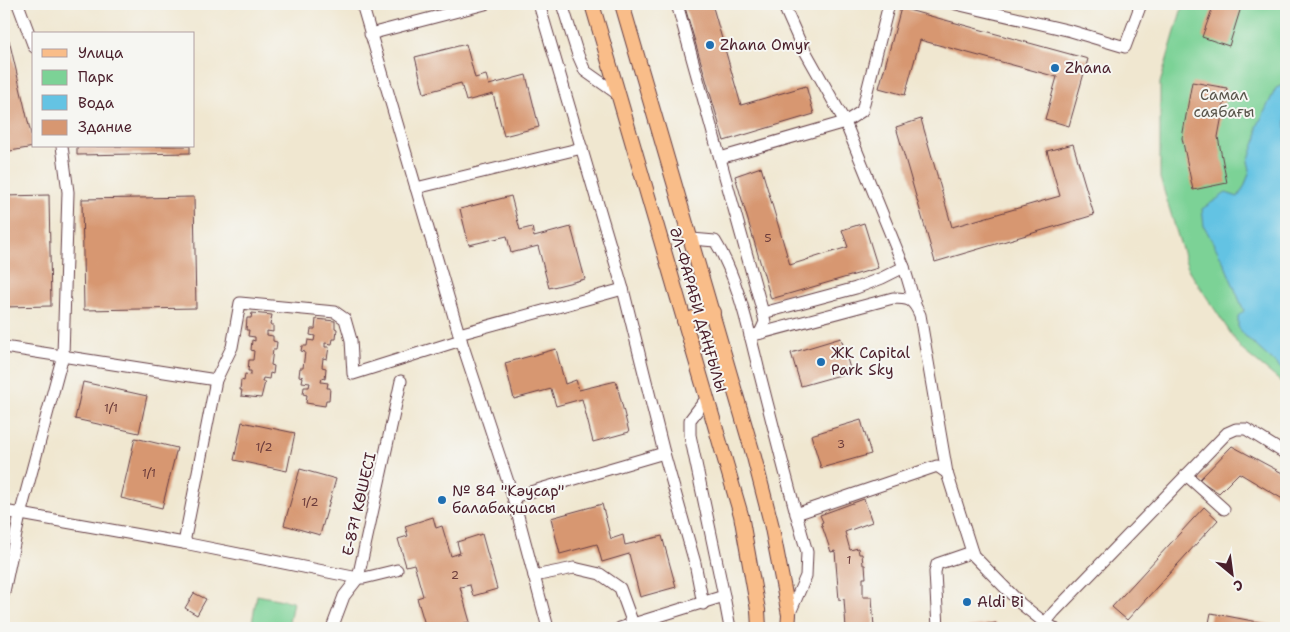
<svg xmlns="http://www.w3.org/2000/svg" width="1290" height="632" font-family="'Shantell Sans',sans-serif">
  <rect width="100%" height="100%" fill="#f6f6f2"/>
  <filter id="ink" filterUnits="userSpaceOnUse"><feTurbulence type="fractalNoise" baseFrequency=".02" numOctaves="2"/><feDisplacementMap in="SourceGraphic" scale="10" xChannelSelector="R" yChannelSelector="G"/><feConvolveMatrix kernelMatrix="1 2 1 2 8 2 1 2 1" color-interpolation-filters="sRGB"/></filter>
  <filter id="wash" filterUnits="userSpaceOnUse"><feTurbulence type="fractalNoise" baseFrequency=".0096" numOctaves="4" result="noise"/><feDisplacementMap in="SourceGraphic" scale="20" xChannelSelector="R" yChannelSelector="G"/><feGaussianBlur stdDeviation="1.12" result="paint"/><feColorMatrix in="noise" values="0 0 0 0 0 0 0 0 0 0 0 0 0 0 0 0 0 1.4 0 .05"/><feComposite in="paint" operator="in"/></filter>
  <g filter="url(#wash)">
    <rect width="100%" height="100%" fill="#f0e7d0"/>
    <g fill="#7cd296" stroke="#637860">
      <polygon points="1183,4 1286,4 1286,386 1241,349 1188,269 1160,178 1160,83"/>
      <polygon points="257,595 293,602 288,628 251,628"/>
    </g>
    <polygon fill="#64c3e3" stroke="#577187" points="1286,84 1286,373 1246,337 1238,327 1238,316 1244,311 1224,263 1204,226 1202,209 1226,193 1238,197 1245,185 1250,170 1248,161 1257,137 1257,127 1276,88"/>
    <g id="blocks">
      <g fill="#d79771">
        <polygon points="684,4 712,4 741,105 806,86 814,114 724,141"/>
        <polygon points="1214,4 1242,4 1229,46 1202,37"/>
        <polygon points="901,8 1088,59 1069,126 1045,119 1057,77 920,40 905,95 879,88"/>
        <polygon points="9,40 34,147 4,152 4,42"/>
        <polygon points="466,44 475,78 486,75 489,85 526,75 539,127 504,136 493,94 466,101 461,83 424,93 415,57"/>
        <polygon points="1192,82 1227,88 1218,137 1227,183 1193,190 1182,138"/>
        <polygon points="921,119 952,227 1060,196 1047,151 1073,144 1094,215 935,262 896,127"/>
        <polygon points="77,146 190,146 190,153 77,155"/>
        <polygon points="761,167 790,265 848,247 842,230 864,223 878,268 771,299 735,176"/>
        <polygon points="49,195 51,306 4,307 4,196"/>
        <polygon points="511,196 520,230 532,227 534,237 571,227 585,279 549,288 538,246 511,253 507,236 469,245 460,209"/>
        <polygon points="194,197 196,308 84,310 82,199"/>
        <polygon points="252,313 272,315 270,325 273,325 273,332 267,331 267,335 273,336 273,341 277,342 276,350 273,350 271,365 274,366 273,374 270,373 269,379 263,378 262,382 265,382 261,398 241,396 242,390 240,390 241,380 244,381 245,374 251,375 251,371 248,371 249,360 253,360 254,351 251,350 252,340 255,341 255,337 248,336 249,330 246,330 247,318 251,318"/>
        <polygon points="316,319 335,321 335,328 337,329 336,339 333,339 332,344 325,343 325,347 329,347 327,359 323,358 322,367 326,368 325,379 322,378 321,382 328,383 327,388 330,388 329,400 326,400 325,406 306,403 307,395 303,394 304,387 309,387 310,383 302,382 303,377 299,376 300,368 303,368 305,352 301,351 302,346 307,346 308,340 314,341 315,336 310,335 311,329 315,329"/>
        <polygon points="841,338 851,372 801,386 791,353"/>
        <polygon points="556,349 565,384 576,380 579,390 616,381 629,432 593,442 582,399 556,406 551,389 514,399 505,363"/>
        <polygon points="83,382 147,396 139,433 75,419"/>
        <polygon points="861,420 871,454 821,468 811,435"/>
        <polygon points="242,422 295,433 287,471 234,460"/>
        <polygon points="135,438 177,448 162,508 121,498"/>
        <polygon points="1232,446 1286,475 1286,501 1239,473 1219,493 1199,480"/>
        <polygon points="300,469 336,479 320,535 284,525"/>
        <polygon points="864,499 872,522 845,532 850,550 858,548 859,554 862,554 863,565 865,565 866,578 863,578 863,597 872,597 874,628 846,628 844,599 839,600 835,551 831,552 821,523 823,522 820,515"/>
        <polygon points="602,504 611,539 623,535 625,545 662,536 676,587 640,597 629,554 602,562 597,544 560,554 551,518"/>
        <polygon points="1204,507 1218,520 1127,620 1112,607"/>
        <polygon points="433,517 436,528 442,526 451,556 460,553 457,542 482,534 497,589 473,596 470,585 460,587 470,622 464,623 466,628 426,628 417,598 423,596 414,564 406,566 398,539 408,536 405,526"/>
        <polygon points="194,593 206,599 197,615 185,608"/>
        <polygon points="1211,613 1284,627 1284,628 1208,628"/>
        <polygon points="996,623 997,628 968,628 968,627"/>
      </g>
    </g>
  </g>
  <g filter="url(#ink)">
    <use href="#blocks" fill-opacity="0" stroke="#633d44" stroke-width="1"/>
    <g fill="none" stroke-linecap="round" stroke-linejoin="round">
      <defs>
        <g id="minor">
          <polyline points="18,4 34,47"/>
          <polyline points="362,4 459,334 513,497 548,628"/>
          <polyline points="539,4 623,289 664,453 695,563 703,604"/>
          <polyline points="562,4 578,55 585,71 619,95"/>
          <polyline points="677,4 763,313 765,322 760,333"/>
          <polyline points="956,4 1071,31 1125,47 1141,4"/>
          <polyline points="370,34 485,4"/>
          <polyline points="720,158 845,122 862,111 889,4"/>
          <polyline points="416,188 582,148"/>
          <path d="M692,239L715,241C737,276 748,327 758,367C774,429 789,491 807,552L806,576L789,615"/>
          <polyline points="904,267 915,304"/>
          <polyline points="763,313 856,288 882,278 904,267 845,122 799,40 783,4"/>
          <polyline points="459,334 623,289"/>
          <path d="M750,336L893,298C909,298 913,299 920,315L947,473"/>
          <polyline points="4,347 216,380"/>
          <polyline points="706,399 690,420 690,435 724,596 730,628"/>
          <polyline points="1186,475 1224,509"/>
          <polyline points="513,497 664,453"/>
          <polyline points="4,511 184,543 358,578 364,578 397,570"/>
          <polyline points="796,514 937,466 947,473 973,555 1021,604 1045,623"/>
          <polyline points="184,543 216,380 232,347 240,303 335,312 345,319 351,340 353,374 461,340"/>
          <polyline points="534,576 574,568 600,574 620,588 633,624"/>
          <polyline points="4,592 20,515 63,355 68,192 62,146"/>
          <polyline points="332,628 344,596 358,578 401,381"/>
          <polyline points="620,628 724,596"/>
          <polyline points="938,628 935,572 937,564 972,552"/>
          <polyline points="1054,628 1045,623 1054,612 1227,433 1236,429 1246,429 1286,454"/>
        </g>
        <g id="major">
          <polyline points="592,4 741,515 758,610 759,628"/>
          <polyline points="622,4 754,457 771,523 789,615 788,628"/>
          <polyline points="684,321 713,312"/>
        </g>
      </defs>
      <use href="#minor" stroke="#633d44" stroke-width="13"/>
      <use href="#major" stroke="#633d44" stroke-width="16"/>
      <use href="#minor" stroke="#fff" stroke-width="11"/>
      <use href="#major" stroke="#f9bd89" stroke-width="14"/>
    </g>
  </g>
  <g fill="#1f6fb2" stroke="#f6f6f2" stroke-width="2">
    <circle cx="710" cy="45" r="5"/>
    <circle cx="1055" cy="68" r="5"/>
    <circle cx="821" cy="362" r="5"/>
    <circle cx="442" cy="500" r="5"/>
    <circle cx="967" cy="602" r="5"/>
  </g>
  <g text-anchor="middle" stroke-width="4" stroke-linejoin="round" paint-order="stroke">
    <g font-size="12" fill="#6d3d3c">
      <text x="768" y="242">5</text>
      <text x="111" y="412">1/1</text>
      <text x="841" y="448">3</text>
      <text x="264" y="451">1/2</text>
      <text x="149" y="477">1/1</text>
      <text x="310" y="506">1/2</text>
      <text x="849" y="564">1</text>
      <text x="455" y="579">2</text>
    </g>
    <g font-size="15" fill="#4a1f2b" stroke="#f6f6f2" text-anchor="start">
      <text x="720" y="50">Zhana Omyr</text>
      <text x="1065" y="73">Zhana</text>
      <text x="831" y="358">ЖК Capital<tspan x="831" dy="17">Park Sky</tspan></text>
      <text x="452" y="496">№ 84 "Кәусар"<tspan x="452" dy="17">балабақшасы</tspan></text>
      <text x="977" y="607">Aldi Bi</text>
    </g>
    <g font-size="15" fill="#59554b" stroke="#f6f6f2">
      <text x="1224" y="100">Самал<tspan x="1224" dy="17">саябағы</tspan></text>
    </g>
    <g font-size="15" fill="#4a1f2b" stroke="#f6f6f2">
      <text transform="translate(698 310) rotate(74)" y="5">ӘЛ-ФАРАБИ ДАҢҒЫЛЫ</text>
      <text transform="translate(359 504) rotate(-77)" y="5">Е-871 КӨШЕСІ</text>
    </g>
  </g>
  <rect width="1290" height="632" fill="none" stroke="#f6f6f2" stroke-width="20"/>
  <rect x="32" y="32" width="162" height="115" fill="#f6f6f2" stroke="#b1a0a2"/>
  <rect x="42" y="49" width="25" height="8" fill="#f9bd89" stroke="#b1a0a2"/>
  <text x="78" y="58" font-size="15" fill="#4a1f2b">Улица</text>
  <rect x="42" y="70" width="25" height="15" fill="#7cd296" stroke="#b1a0a2"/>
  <text x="78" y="82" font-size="15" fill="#4a1f2b">Парк</text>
  <rect x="42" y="95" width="25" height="15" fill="#64c3e3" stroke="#b1a0a2"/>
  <text x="78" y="108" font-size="15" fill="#4a1f2b">Вода</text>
  <rect x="42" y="120" width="25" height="15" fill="#d79771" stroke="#b1a0a2"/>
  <text x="78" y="132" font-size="15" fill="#4a1f2b">Здание</text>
  <g transform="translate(1232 574) rotate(151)" stroke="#f6f6f2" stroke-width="4" paint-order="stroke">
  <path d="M0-4L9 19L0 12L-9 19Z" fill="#4a1f2b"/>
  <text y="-8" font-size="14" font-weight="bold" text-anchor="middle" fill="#4a1f2b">С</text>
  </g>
</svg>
